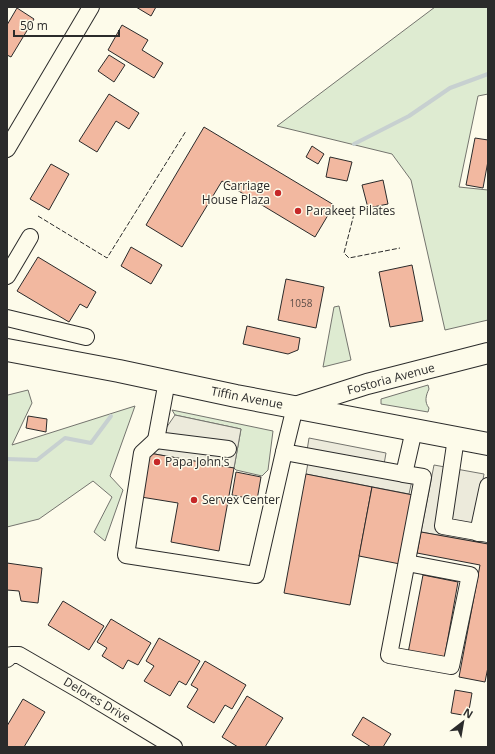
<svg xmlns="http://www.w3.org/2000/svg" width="495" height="754" font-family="'Open Sans',sans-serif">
  <rect width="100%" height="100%" fill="#fdfbea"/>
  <g fill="#deebd1" stroke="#74746e">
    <polygon points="435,7 488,7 488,94 478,96 459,187 488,190 488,320 445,330 411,180 392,154 277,126"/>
    <polygon points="339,306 351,360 323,367 334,307"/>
    <path d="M428,385L429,389C426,395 424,402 429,408L428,412L381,404V399Z"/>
    <polygon points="28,390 32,403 12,445 135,406 110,476 123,490 105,541 94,532 112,497 93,481 39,519 7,527 7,396 8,395"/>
    <polygon points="172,410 273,431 268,470 262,476 236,470 234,468 241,429 175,415"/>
  </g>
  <g fill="#eceadb" stroke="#74746e">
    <polygon points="175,415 241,429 234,468 149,453"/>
    <polygon points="309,438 386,453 383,470 413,476 409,494 306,474 309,457 306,457"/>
    <polygon points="434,465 484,474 473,534 488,537 488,544 421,532"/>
  </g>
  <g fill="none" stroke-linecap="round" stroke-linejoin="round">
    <g stroke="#c7d0d0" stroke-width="4">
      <polyline points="354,144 409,116 450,88 488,74"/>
      <polyline points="7,459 37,460 65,438 91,443 111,416"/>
    </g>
  </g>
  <g fill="#f2b8a0" stroke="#2b2b2b">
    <polygon points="136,7 156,7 151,16"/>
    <polygon points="17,8 34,19 11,57 7,55 7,25"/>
    <polygon points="122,25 148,40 142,50 163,63 154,78 108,50"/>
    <polygon points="109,55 125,65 114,82 98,71"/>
    <polygon points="109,94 139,113 129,129 116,121 97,152 79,141"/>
    <polygon points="204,127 334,205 315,237 222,181 182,247 146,225"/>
    <polygon points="475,138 488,140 488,161 483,188 466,185"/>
    <polygon points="312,146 324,154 318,164 306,157"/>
    <polygon points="330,157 352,162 347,181 326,177"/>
    <polygon points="51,164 69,174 49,210 30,199"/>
    <polygon points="383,180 388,204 368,208 362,185"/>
    <polygon points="131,247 162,265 151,284 121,266"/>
    <polygon points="38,257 96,292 87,308 80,304 69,322 17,291"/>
    <polygon points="412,265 423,321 390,327 379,272"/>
    <polygon points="286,279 324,287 316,328 278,320"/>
    <polygon points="247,326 300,338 298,350 288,354 243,344"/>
    <polygon points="28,416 47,419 46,432 26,428"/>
    <polygon points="149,453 234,468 219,551 171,542 178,503 141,497"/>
    <polygon points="236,472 261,477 257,500 232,495"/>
    <polygon points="306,474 372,487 350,605 284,593"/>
    <polygon points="372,487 413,495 400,564 359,556"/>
    <polygon points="421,532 488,544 488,667 485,682 459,677 480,565 417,553"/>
    <polygon points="7,563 42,568 38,603 21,601 19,591 7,590"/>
    <polygon points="423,575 458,582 444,660 408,653"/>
    <polygon points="63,601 104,626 89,650 48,625"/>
    <polygon points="111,619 151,643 138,665 128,660 123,669 102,656 107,648 97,642"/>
    <polygon points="159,638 200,661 186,685 179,681 170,696 144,681 154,666 146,661"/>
    <polygon points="205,661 246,685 232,709 225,705 214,723 187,707 198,689 191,685"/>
    <polygon points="455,690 472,693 468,716 451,713"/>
    <polygon points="247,696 283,718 265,747 238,747 222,737"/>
    <polygon points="23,699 45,712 24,747 7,747 7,726"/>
    <polygon points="363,717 391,734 383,747 371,747 352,735"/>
  </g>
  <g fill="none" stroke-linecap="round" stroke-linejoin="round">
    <defs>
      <g id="minor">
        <polyline points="7,149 91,7"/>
        <polyline points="7,276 30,237"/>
        <polyline points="7,318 86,337"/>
        <polyline points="167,381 156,440 228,449"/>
        <polyline points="295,407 284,452 404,474 414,430"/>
        <polyline points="456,438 443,526 488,534"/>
        <polyline points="156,440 142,453 126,555 256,575 284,452"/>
        <polyline points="404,474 423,477 389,655 451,666 470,575 407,563"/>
        <polyline points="478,533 488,486"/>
        <polyline points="7,659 11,655 19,655 83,692 174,747"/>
      </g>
      <polyline id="major" points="295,407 367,384 488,353"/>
      <polyline id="highway" points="7,350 119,371 236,396 488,444"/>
    </defs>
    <use href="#minor" stroke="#2b2b2b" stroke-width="18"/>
    <use href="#major" stroke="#2b2b2b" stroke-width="22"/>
    <use href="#highway" stroke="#2b2b2b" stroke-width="24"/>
    <use href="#minor" stroke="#fdfbea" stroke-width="16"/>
    <use href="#major" stroke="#fdfbea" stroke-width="20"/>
    <use href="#highway" stroke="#fdfbea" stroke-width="22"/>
    <g stroke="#2b2b2b" stroke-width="1" stroke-dasharray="5 2" stroke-linecap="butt">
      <polyline points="354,214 344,253 349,258 400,248"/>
      <polyline points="38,216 107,258 186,131"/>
    </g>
  </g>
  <g fill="#c62828" stroke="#fdfbea" stroke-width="1.5">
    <circle cx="278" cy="193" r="4"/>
    <circle cx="298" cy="211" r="4"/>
    <circle cx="157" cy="462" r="4"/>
    <circle cx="194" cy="500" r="4"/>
  </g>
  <g text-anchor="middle" stroke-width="3" stroke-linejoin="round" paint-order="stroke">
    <g font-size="10" fill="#5d4e48">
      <text x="301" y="307">1058</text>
    </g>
    <g font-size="12" fill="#2b2b2b" stroke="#fdfbea" text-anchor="start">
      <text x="270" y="190" text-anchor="end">Carriage<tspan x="270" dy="14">House Plaza</tspan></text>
      <text x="306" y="215">Parakeet Pilates</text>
      <text x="165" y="466">Papa John's</text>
      <text x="202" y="504">Servex Center</text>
    </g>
    <g font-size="12" fill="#2b2b2b" stroke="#fdfbea">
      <text transform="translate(391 379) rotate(-15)" y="4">Fostoria Avenue</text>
      <text transform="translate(247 398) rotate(11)" y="4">Tiffin Avenue</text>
      <text transform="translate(97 700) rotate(31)" y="4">Delores Drive</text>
    </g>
  </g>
  <rect width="495" height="754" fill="none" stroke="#2b2b2b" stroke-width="16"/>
  <g transform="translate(463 722) rotate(31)" stroke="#fdfbea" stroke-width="3" paint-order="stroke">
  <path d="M0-3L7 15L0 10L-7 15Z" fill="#2b2b2b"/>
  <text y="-6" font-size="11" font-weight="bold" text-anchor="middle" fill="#2b2b2b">N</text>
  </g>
  <path d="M14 30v6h105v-6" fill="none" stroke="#2b2b2b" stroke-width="2"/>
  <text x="20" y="30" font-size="12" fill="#2b2b2b" stroke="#fdfbea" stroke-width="3" paint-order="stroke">50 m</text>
</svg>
